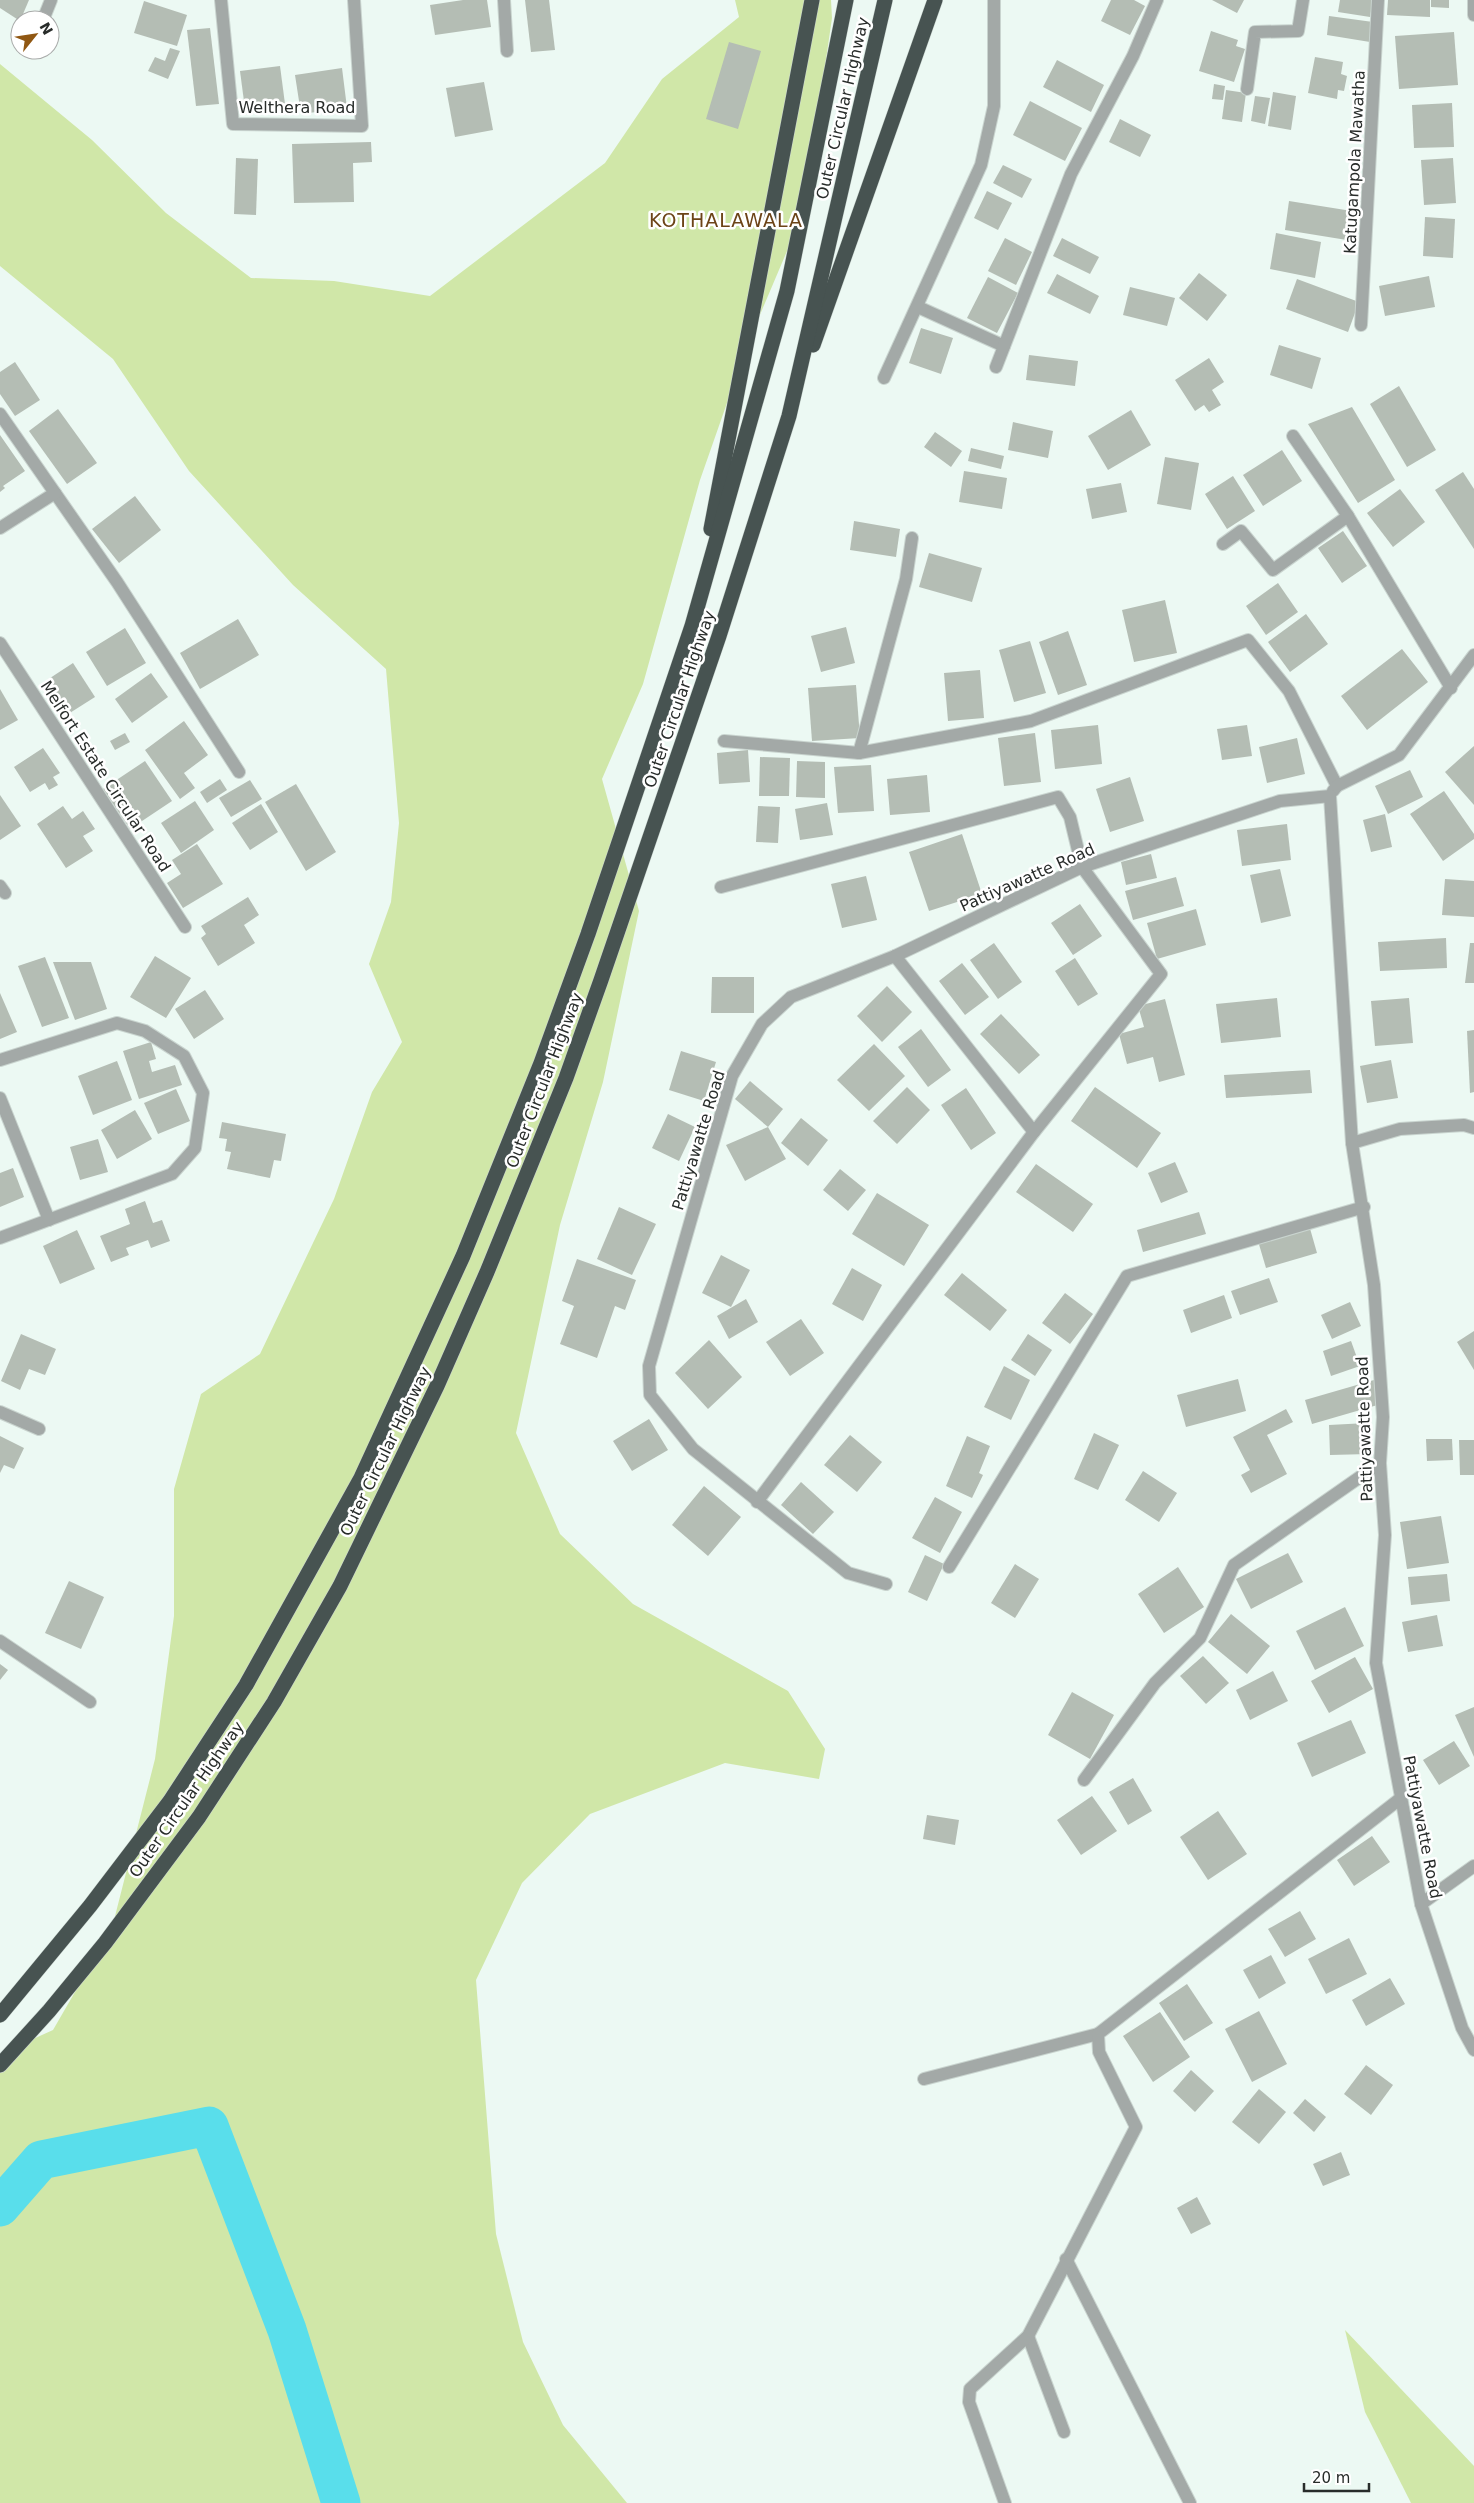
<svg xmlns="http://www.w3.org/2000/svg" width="1474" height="2503" font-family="'DejaVu Sans',sans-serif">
  <rect width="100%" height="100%" fill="#ecf9f3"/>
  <g fill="#d0e7a8">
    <polygon points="735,0 831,0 832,18 804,211 748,343 700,480 643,684 602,779 639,911 603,1082 560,1225 516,1433 560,1534 633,1604 788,1691 825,1749 819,1779 725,1763 590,1814 522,1883 476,1980 496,2234 523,2342 563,2425 627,2503 0,2503 0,2054 53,2030 112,1928 155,1759 174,1616 174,1489 201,1394 260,1354 334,1199 372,1092 402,1042 369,964 391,902 399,823 386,669 293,585 189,471 113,359 0,266 0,64 92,140 166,213 251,278 334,281 430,296 605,163 662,79 739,17"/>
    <polygon points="1345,2330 1474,2466 1474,2503 1411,2503 1365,2412"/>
  </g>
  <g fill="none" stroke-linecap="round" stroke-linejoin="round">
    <polyline stroke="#59deeb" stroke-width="39" points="0,2207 41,2160 209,2126 287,2330 341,2503"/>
  </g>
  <g fill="#b4bdb4">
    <polygon points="0,0 29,0 20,21 0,8"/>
    <polygon points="463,0 487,0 491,27 435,35 430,5"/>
    <polygon points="525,0 549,0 555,50 531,52"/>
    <polygon points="1111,0 1134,0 1145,6 1130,35 1101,21"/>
    <polygon points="1212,0 1244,0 1237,13"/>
    <polygon points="1340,0 1373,0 1370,17 1338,12"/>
    <polygon points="1388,0 1430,0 1430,17 1387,15"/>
    <polygon points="1431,0 1449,0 1449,8 1431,7"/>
    <polygon points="144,1 187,15 177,46 134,33"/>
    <polygon points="1329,16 1373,22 1370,42 1327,35"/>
    <polygon points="210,28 219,104 196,106 187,30"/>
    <polygon points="1211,31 1238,40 1236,46 1245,49 1234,82 1199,71"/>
    <polygon points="1454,32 1458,85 1399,89 1395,36"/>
    <polygon points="729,42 761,51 738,129 706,119"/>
    <polygon points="170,48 180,51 168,79 148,71 155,57 165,61"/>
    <polygon points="1315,57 1343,62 1341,74 1347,76 1344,91 1338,90 1337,99 1308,93"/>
    <polygon points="1057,60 1104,85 1091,112 1043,87"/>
    <polygon points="280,66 285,104 245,109 240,71"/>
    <polygon points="342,68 347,108 301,114 295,75"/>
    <polygon points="484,82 493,130 455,137 446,88"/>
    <polygon points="1214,84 1225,86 1223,100 1212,99"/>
    <polygon points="1226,90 1246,93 1242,122 1222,119"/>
    <polygon points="1273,92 1296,96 1291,130 1268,126"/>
    <polygon points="1255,96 1270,98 1265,124 1251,121"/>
    <polygon points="1030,101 1082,128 1065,161 1013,135"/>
    <polygon points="1452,103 1454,147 1414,148 1412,105"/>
    <polygon points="1120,119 1151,135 1140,157 1109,142"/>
    <polygon points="371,142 372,162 353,163 354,202 294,203 292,144"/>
    <polygon points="236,158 258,159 256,215 234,214"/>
    <polygon points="1453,158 1456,203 1424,205 1421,160"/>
    <polygon points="1003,165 1032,179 1022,198 993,183"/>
    <polygon points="987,191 1012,203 998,230 974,218"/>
    <polygon points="1289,201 1358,212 1353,241 1285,230"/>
    <polygon points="1425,217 1455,219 1453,258 1423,256"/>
    <polygon points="1276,233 1321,242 1315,278 1270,269"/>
    <polygon points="1005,238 1032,252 1016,285 988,271"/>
    <polygon points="1062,238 1099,257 1090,274 1053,256"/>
    <polygon points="1199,273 1227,295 1207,321 1179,298"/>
    <polygon points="1057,274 1099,296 1090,314 1047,293"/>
    <polygon points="1429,276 1435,307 1385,316 1379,286"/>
    <polygon points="988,277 1018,293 997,333 967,318"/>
    <polygon points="1297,279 1359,302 1348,332 1286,309"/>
    <polygon points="1130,287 1175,298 1167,326 1123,315"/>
    <polygon points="921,328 953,338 941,374 909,363"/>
    <polygon points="1279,345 1321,358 1312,389 1270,375"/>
    <polygon points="1029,355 1078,361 1075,386 1026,380"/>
    <polygon points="1209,358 1224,382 1212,390 1221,405 1209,412 1204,405 1195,411 1175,380"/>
    <polygon points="15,362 40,400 15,416 0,394 0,372"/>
    <polygon points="1399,386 1436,450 1407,467 1370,404"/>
    <polygon points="1352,407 1395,480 1358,503 1308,424"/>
    <polygon points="58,409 97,463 67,484 29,431"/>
    <polygon points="1131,410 1151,445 1108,470 1088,436"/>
    <polygon points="1013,422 1053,431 1048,458 1008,450"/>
    <polygon points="935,432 962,451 951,467 924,447"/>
    <polygon points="0,435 25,471 3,486 5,488 0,492"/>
    <polygon points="971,448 1004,456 1001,469 968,461"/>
    <polygon points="1282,450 1302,481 1263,506 1243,475"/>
    <polygon points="1165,457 1199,463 1191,510 1157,504"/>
    <polygon points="964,471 1007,478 1002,509 959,502"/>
    <polygon points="1463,472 1474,489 1474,549 1435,490"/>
    <polygon points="1233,476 1255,511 1227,529 1205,494"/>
    <polygon points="1121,483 1127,512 1092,519 1086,489"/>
    <polygon points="1400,489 1425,522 1393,547 1367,513"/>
    <polygon points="135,496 161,530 119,563 92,529"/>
    <polygon points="854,521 900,529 896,557 850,550"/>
    <polygon points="1343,531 1367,566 1342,583 1318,548"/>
    <polygon points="929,553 982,568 972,602 919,587"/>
    <polygon points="1278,583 1298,612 1266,635 1246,606"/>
    <polygon points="1165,600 1177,653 1134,662 1122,610"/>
    <polygon points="1306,614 1328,644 1290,672 1268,642"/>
    <polygon points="238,619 259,655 200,689 180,653"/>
    <polygon points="846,627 855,663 821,672 811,636"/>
    <polygon points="125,628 146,663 107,686 86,652"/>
    <polygon points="1068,631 1087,685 1058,695 1039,642"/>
    <polygon points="1030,641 1046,693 1014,702 999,650"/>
    <polygon points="1402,649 1428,682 1367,730 1341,696"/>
    <polygon points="73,663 95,697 65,716 44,682"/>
    <polygon points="980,670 984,718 948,721 944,673"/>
    <polygon points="151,673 168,697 132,723 115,699"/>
    <polygon points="856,685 860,738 812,741 808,688"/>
    <polygon points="0,689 18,720 0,730"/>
    <polygon points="184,721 208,755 184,773 195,788 180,799 145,750"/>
    <polygon points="1098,725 1102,764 1055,769 1051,730"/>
    <polygon points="1247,725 1252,756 1222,760 1217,729"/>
    <polygon points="125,733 130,742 115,750 110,741"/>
    <polygon points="1035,733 1041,782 1004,786 998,738"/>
    <polygon points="1297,738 1305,774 1267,783 1259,747"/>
    <polygon points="1474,746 1474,805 1445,772"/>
    <polygon points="43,748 60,773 53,777 58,785 49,790 45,783 30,792 14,767"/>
    <polygon points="748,750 750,782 719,784 717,753"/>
    <polygon points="760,757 790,758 789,796 759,796"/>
    <polygon points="145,761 172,801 130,829 103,789"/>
    <polygon points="797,761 825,762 825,798 796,797"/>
    <polygon points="871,765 874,811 838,813 834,767"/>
    <polygon points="1410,770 1423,797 1388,814 1375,786"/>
    <polygon points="927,775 930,812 890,815 887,779"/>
    <polygon points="1130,777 1144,821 1110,832 1096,789"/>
    <polygon points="220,779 227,790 207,803 200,792"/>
    <polygon points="250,780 262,799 231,817 219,798"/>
    <polygon points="296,784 336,852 306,871 265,802"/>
    <polygon points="1444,791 1474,834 1474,839 1443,861 1410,814"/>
    <polygon points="0,795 21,826 0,840"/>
    <polygon points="195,801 214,830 181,853 161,823"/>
    <polygon points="827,803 833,835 800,840 795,809"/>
    <polygon points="261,804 278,832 250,850 232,823"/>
    <polygon points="63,806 72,819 83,811 95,829 83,836 93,851 66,868 37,824"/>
    <polygon points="758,806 780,807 778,843 756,842"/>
    <polygon points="1385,814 1392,847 1371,852 1363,820"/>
    <polygon points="1287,824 1291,860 1242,866 1237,830"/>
    <polygon points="962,834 982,894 929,911 909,852"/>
    <polygon points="197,844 223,884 183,908 167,883 181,874 172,860"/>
    <polygon points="1151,854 1157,878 1126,885 1121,862"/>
    <polygon points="1280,869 1291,916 1261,923 1250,875"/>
    <polygon points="866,876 877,920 842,928 831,884"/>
    <polygon points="1176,877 1184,906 1133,920 1125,891"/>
    <polygon points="1445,879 1474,881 1474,917 1442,915"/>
    <polygon points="248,897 259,915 244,925 255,943 218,966 201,938 206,934 201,926"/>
    <polygon points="1080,904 1102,936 1073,955 1051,923"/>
    <polygon points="1196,909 1206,945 1157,959 1147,923"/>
    <polygon points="1446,938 1447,968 1380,971 1378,942"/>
    <polygon points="994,943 1022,982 998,999 970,960"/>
    <polygon points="1470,943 1474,943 1474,983 1465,983"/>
    <polygon points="155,956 191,978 166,1018 130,997"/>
    <polygon points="45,957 69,1018 42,1027 18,966"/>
    <polygon points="1075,958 1098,994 1078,1006 1055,971"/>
    <polygon points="53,962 91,962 107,1009 75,1020"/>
    <polygon points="962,963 989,997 965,1015 939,981"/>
    <polygon points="712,977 754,977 754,1013 711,1013"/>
    <polygon points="887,986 912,1012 882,1042 857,1016"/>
    <polygon points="205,990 224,1019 194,1039 175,1009"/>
    <polygon points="0,993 17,1032 0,1039"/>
    <polygon points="1277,998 1281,1037 1221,1043 1216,1004"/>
    <polygon points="1409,998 1413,1043 1375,1046 1371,1001"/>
    <polygon points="1165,999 1185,1075 1159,1082 1153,1057 1127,1064 1119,1034 1144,1027 1138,1006"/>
    <polygon points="1001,1014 1040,1055 1019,1074 980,1034"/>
    <polygon points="921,1029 951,1070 928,1087 898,1047"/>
    <polygon points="1474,1030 1474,1092 1470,1093 1467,1031"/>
    <polygon points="151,1042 156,1059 149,1061 152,1072 175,1065 182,1085 139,1099 123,1051"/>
    <polygon points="874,1044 905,1076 869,1111 837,1080"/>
    <polygon points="681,1051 716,1062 704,1101 669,1090"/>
    <polygon points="1391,1060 1398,1098 1367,1103 1360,1066"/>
    <polygon points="117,1061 132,1100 93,1115 78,1076"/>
    <polygon points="1310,1070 1312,1093 1226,1098 1224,1075"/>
    <polygon points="750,1081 783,1109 768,1127 735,1099"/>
    <polygon points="907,1087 930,1110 897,1144 873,1121"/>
    <polygon points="1095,1087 1161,1133 1137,1168 1071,1121"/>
    <polygon points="966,1088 996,1133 971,1150 941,1105"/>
    <polygon points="176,1089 190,1121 158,1134 144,1103"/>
    <polygon points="135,1110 152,1139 117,1159 101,1130"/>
    <polygon points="668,1114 695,1127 679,1161 652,1148"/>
    <polygon points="801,1118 828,1140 808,1166 781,1143"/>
    <polygon points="222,1122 286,1134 281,1161 274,1160 270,1178 227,1169 231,1152 225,1151 227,1139 219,1138"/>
    <polygon points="768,1127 786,1159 745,1181 726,1145"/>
    <polygon points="98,1139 108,1172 80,1180 70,1147"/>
    <polygon points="1175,1162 1188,1192 1161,1203 1148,1173"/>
    <polygon points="1036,1164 1093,1204 1073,1232 1016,1192"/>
    <polygon points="13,1168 24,1197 0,1207 0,1173"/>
    <polygon points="840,1169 866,1190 848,1211 823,1190"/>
    <polygon points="877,1193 929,1225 904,1266 852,1234"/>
    <polygon points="145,1201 153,1223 162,1220 170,1241 151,1248 148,1240 126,1248 129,1255 111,1262 100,1236 130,1224 125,1209"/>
    <polygon points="619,1207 656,1224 632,1275 597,1259"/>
    <polygon points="1199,1212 1206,1234 1143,1252 1137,1230"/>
    <polygon points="1309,1225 1317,1253 1266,1268 1258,1241"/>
    <polygon points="77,1230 95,1269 60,1284 43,1246"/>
    <polygon points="721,1255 750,1270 731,1307 702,1293"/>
    <polygon points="577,1259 636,1280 625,1310 615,1306 597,1358 560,1344 574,1306 562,1301"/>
    <polygon points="852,1268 882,1285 863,1321 832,1304"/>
    <polygon points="962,1273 1007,1310 990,1331 944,1295"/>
    <polygon points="1269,1278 1278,1302 1240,1315 1231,1291"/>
    <polygon points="1065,1293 1093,1314 1070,1344 1042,1323"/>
    <polygon points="1224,1295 1232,1318 1191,1333 1183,1310"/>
    <polygon points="746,1299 758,1322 729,1339 717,1316"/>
    <polygon points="1350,1302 1361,1326 1332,1339 1321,1315"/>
    <polygon points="801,1319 824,1353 790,1376 766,1342"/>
    <polygon points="1474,1331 1474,1370 1457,1342"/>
    <polygon points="21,1334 56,1349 45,1375 29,1369 20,1390 1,1381"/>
    <polygon points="1028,1334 1052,1350 1035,1376 1011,1360"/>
    <polygon points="709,1340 742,1377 708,1409 675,1373"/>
    <polygon points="1351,1341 1360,1366 1331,1376 1323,1351"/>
    <polygon points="1004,1366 1030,1380 1011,1420 984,1407"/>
    <polygon points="1238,1379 1246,1411 1186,1427 1177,1395"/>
    <polygon points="1374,1380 1381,1404 1312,1424 1305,1400"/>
    <polygon points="1286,1409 1293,1422 1267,1435 1287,1474 1251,1493 1241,1475 1250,1470 1233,1437"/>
    <polygon points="649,1419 668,1450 632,1471 613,1441"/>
    <polygon points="1367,1423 1369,1454 1330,1455 1329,1425"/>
    <polygon points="1094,1433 1119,1445 1098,1490 1074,1479"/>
    <polygon points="850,1435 882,1462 857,1492 824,1465"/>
    <polygon points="0,1436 24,1448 14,1469 4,1465 0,1473"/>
    <polygon points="967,1436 990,1446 979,1473 983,1475 972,1498 946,1486"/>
    <polygon points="1426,1439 1452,1439 1453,1460 1427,1461"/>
    <polygon points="1459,1440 1474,1440 1474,1475 1460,1475"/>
    <polygon points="1143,1471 1177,1493 1159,1522 1125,1500"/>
    <polygon points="801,1482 834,1512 813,1534 781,1505"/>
    <polygon points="704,1486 741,1517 708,1556 672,1525"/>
    <polygon points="935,1497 962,1512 940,1553 912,1538"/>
    <polygon points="1441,1516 1449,1563 1407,1569 1400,1522"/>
    <polygon points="1288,1553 1303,1582 1251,1609 1236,1579"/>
    <polygon points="925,1555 944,1564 927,1601 908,1592"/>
    <polygon points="1015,1564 1039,1579 1015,1618 991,1603"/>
    <polygon points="1178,1567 1204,1607 1164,1633 1138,1594"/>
    <polygon points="1447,1574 1450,1601 1411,1605 1408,1577"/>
    <polygon points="69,1581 104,1597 81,1649 45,1633"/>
    <polygon points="1345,1607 1364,1646 1315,1670 1296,1631"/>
    <polygon points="1231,1614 1270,1646 1247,1674 1208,1642"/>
    <polygon points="1437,1615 1443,1646 1408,1652 1402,1622"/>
    <polygon points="1203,1656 1229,1683 1206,1704 1180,1676"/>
    <polygon points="1355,1657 1373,1689 1329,1713 1311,1681"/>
    <polygon points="0,1664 8,1670 0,1680"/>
    <polygon points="1273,1671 1288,1701 1250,1720 1236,1690"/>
    <polygon points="1072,1692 1114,1715 1090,1759 1048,1735"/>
    <polygon points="1474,1707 1474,1757 1455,1715"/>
    <polygon points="1351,1720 1366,1753 1312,1777 1297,1743"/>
    <polygon points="1454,1741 1470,1766 1439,1785 1423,1760"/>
    <polygon points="1133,1778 1152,1811 1128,1825 1109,1792"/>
    <polygon points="1092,1796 1117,1831 1081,1855 1057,1820"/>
    <polygon points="1218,1811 1247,1854 1208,1880 1180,1837"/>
    <polygon points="927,1815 959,1820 955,1845 923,1839"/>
    <polygon points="1372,1836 1390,1862 1354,1886 1337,1860"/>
    <polygon points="1300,1911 1316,1939 1285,1957 1268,1929"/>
    <polygon points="1349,1938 1367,1974 1326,1994 1308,1959"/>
    <polygon points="1271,1955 1286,1983 1259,1999 1243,1970"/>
    <polygon points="1390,1978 1405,2004 1366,2026 1352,2000"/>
    <polygon points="1187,1984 1213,2023 1184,2041 1159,2003"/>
    <polygon points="1259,2011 1287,2064 1252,2082 1225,2029"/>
    <polygon points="1160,2012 1190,2057 1153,2082 1123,2036"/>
    <polygon points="1366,2065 1393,2085 1371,2115 1344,2094"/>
    <polygon points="1191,2070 1214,2091 1195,2112 1173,2091"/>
    <polygon points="1259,2089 1286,2112 1259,2144 1232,2122"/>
    <polygon points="1305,2099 1326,2117 1314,2132 1293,2113"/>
    <polygon points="1341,2152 1350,2175 1323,2186 1313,2164"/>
    <polygon points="1197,2197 1211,2224 1191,2234 1177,2208"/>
  </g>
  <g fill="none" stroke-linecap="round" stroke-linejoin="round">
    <defs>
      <g id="minor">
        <polyline points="221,0 233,124 362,126 354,0"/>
        <polyline points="504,0 507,51"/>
        <polyline points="1474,0 1474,15"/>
        <polyline points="43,20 51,0"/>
        <polyline points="1247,89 1255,32 1298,31 1303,0"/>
        <polyline points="918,307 1004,346"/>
        <polyline points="1361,325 1378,0"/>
        <polyline points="996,367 1071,174 1133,56 1157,0"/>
        <polyline points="884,378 981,165 994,106 994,0"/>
        <polyline points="0,414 117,582 239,772"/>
        <polyline points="1293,436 1348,516 1451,688"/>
        <polyline points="0,528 55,493"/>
        <polyline points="1223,544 1241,531 1273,570 1348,516"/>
        <polyline points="0,643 185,927"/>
        <polyline points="724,741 859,753 1031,721 1248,640 1289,691 1337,786"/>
        <polyline points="859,753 906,579 912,538"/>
        <polyline points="1333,791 1337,786 1399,755 1474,655"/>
        <polyline points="0,886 5,893"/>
        <polyline points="721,887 1058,797 1070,817 1082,867 1161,974 1034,1132 757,1502"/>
        <polyline points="895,956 1034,1132"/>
        <polyline points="0,1060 117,1023 145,1031 184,1056 203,1093 195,1148 172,1174 0,1238"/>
        <polyline points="0,1098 49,1220"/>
        <polyline points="1352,1143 1400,1129 1464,1125 1474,1128"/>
        <polyline points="0,1412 39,1429"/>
        <polyline points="949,1567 1127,1276 1364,1207"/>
        <polyline points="886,1584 848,1573 693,1449 650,1395 649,1366 732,1076 762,1024 791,997 895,956 1082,867 1280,801 1330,796 1352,1143 1374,1285 1383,1417 1380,1463 1385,1535 1376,1663 1421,1904 1462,2028 1474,2050"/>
        <polyline points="0,1641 90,1702"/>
        <polyline points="1084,1780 1155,1683 1200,1638 1234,1565 1380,1463"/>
        <polyline points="1421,1904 1474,1866"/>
        <polyline points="924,2079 1098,2034"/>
        <polyline points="1066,2259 1190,2503"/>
        <polyline points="1028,2336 1064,2432"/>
        <polyline points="1005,2503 969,2402 970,2389 1028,2336 1136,2127 1099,2052 1098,2034 1401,1798"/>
      </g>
      <g id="highway">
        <polyline points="813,345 935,0"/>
        <polyline points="711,529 812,0"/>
        <polyline points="0,2015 90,1906 170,1801 246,1685 361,1478 463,1256 541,1063 588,934 692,626 787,291 846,0"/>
        <polyline points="0,2065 49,2011 105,1943 199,1817 274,1702 340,1586 437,1386 487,1272 566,1078 601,980 719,636 789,416 885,0"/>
      </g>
    </defs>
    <use href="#minor" stroke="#c9d4cf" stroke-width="14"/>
    <use href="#highway" stroke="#c9d4cf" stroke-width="16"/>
    <use href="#minor" stroke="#a3a9a7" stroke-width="12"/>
    <use href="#highway" stroke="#475351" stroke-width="15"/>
  </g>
  <g text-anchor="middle" stroke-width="5" stroke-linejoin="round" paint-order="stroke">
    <g font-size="16" fill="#282c2a" stroke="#fff">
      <text x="297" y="113">Welthera Road</text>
      <text transform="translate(842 108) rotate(-77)" y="6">Outer Circular Highway</text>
      <text transform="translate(1354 162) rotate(-87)" y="6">Katugampola Mawatha</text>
      <text transform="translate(679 699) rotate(-71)" y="6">Outer Circular Highway</text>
      <text transform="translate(106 776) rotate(57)" y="6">Melfort Estate Circular Road</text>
      <text transform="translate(1027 877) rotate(-24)" y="6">Pattiyawatte Road</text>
      <text transform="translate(544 1080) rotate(-69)" y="6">Outer Circular Highway</text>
      <text transform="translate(698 1140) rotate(-73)" y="6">Pattiyawatte Road</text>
      <text transform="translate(1364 1429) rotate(-92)" y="6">Pattiyawatte Road</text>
      <text transform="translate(385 1451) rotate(-64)" y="6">Outer Circular Highway</text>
      <text transform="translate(186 1799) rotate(-55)" y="6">Outer Circular Highway</text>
      <text transform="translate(1423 1827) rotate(79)" y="6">Pattiyawatte Road</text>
    </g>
    <g font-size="19" letter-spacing="1" fill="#6c4418" stroke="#fff">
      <text x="726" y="227">KOTHALAWALA</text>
    </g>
  </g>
  <g transform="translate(35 35) rotate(60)"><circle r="24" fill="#ffffff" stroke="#a9abaa"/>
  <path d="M0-4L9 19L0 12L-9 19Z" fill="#905712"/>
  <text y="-8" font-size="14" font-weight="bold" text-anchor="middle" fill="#282c2a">N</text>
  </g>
  <path d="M1304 2483v8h65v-8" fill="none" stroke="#282c2a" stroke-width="2.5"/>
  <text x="1312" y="2483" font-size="15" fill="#282c2a" stroke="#ffffff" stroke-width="4" paint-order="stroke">20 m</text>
</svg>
